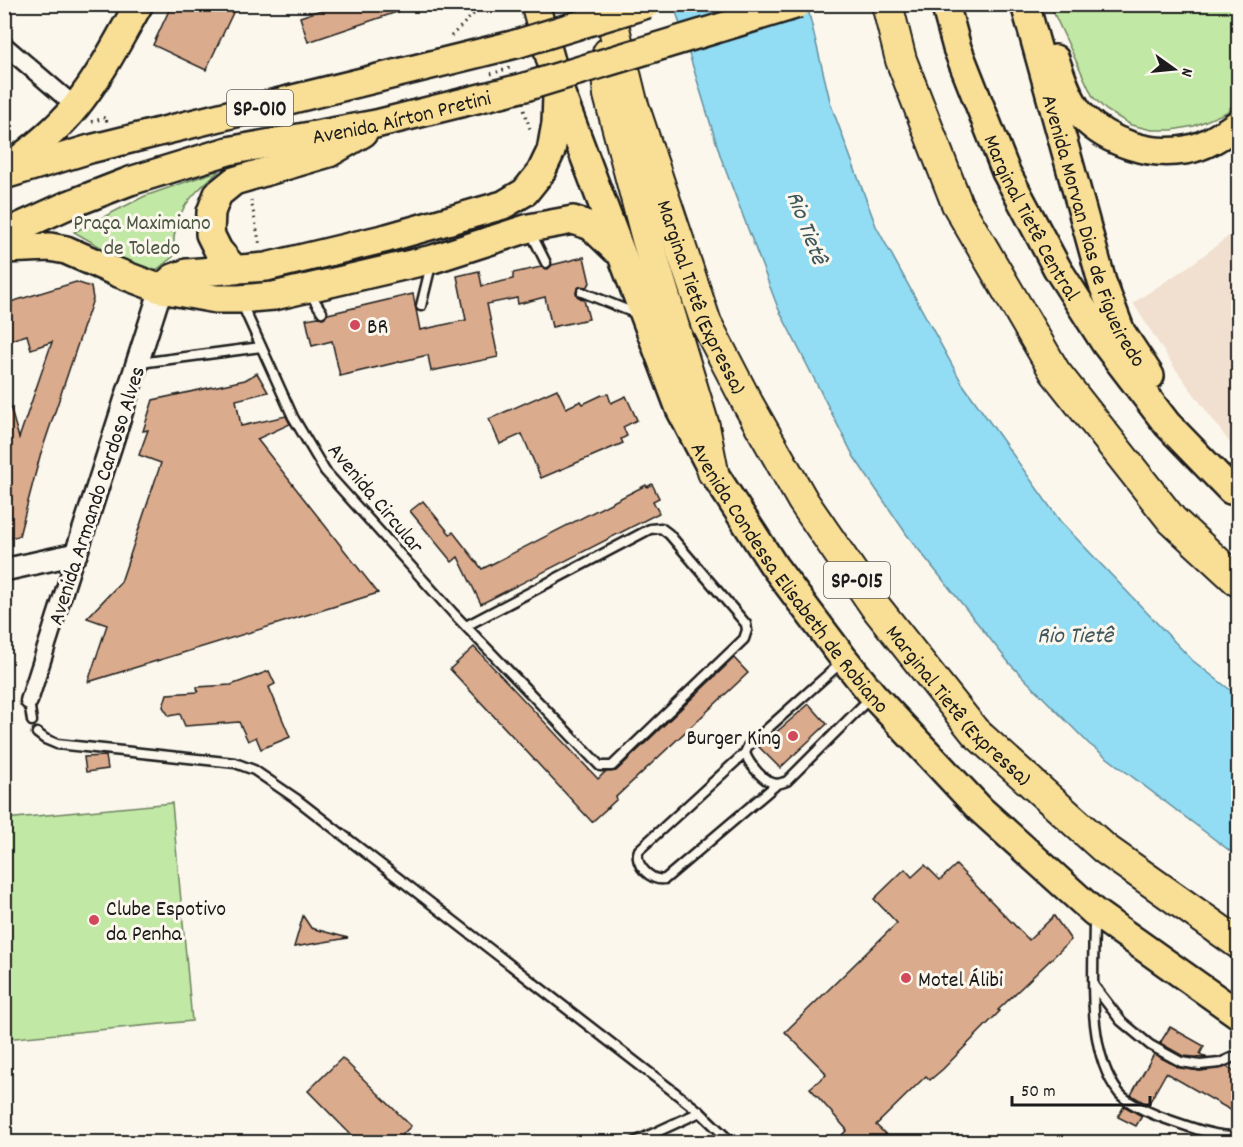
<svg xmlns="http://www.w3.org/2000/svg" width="1243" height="1147" font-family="Dekko,sans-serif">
  <rect width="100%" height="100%" fill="#fbf7ec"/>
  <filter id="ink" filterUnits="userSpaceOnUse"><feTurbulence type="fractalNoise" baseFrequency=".0167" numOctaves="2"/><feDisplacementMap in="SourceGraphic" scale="12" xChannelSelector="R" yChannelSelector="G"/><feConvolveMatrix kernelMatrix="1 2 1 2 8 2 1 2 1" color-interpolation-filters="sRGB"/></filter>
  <g filter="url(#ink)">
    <polygon fill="#f1e0d0" points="1238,229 1238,454 1174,367 1133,303 1192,264"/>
    <g fill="#c1e8a4" stroke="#6e8260" stroke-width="1.5">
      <polygon points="1050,5 1238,5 1238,98 1227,112 1194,126 1172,130 1152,130 1131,125 1106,110 1093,97"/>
      <path d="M220,170C191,196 170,213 174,256L150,275L74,232L145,196Z"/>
      <polygon points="172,803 192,1021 5,1039 5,819"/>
    </g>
    <polygon fill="#92dcf4" stroke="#638f9e" stroke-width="1.5" points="674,5 807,5 831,105 876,226 962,383 1060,521 1192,660 1238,696 1238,857 1089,744 1010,664 907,535 854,457 778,308 721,158"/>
    <g fill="#dbab8d" stroke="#1c1c1c" stroke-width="1.5">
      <polygon points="172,4 237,4 206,70 153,45"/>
      <polygon points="339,4 412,4 412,7 308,42 300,17"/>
      <polygon points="584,257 590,283 586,287 579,287 576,292 577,296 584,300 589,319 552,327 545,297 518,304 517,298 487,304 498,357 431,371 428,355 340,376 332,341 312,346 306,319 318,317 323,318 328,314 413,294 420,330 466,320 457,276 479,271 482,286 513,279 513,273 541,267 548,269 552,265"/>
      <polygon points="76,282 91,287 93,299 40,456 19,536 4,539 4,403 9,403 19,438 52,342 31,349 27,335 4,342 4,304"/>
      <polygon points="257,373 268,392 236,400 241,426 286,416 290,424 257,439 378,593 88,682 107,625 87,618 121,582 161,463 139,455 148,430 143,431 153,400 245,380"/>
      <polygon points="557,389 566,408 581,401 583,404 602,395 608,394 611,403 626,396 637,420 623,427 627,436 621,439 623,443 541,478 522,434 500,444 489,419"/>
      <polygon points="652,484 659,498 653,501 659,513 481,604 458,557 452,562 410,511 423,501 450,534 453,532 482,569 646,485 647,487"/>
      <polygon points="474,647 598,779 605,772 616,771 734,658 748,673 616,797 617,799 592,822 450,669"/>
      <polygon points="269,671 275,684 269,687 290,737 261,749 256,737 248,741 239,722 185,726 180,714 169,716 163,707 167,694 198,692 197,687 231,685"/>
      <polygon points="809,704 827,724 780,768 759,747"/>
      <polygon points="106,756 108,769 86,772 84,757"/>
      <polygon points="925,865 940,880 956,865 1029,940 1054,916 1071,940 998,1010 1000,1011 943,1069 930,1080 926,1076 876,1125 895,1143 849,1143 841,1136 847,1130 810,1088 826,1075 824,1071 785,1032 897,923 874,899 905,869 912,877"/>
      <polygon points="303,916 311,928 348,938 294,947"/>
      <polygon points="1170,1027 1204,1046 1200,1054 1207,1058 1183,1056 1160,1043"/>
      <polygon points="1154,1054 1180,1068 1200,1071 1227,1067 1239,1074 1239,1115 1166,1073 1148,1105 1133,1096 1131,1095"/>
      <polygon points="342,1058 411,1126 394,1143 359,1143 308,1091"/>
      <polygon points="1124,1106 1142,1116 1136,1126 1118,1117"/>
    </g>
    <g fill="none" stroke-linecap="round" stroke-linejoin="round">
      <defs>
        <g id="service">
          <polyline points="530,231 546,263"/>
          <polyline points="309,292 322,312"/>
          <polyline points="582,292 637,314"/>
          <polyline points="241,302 293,417 325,471 453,613 600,766 612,766 744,639 747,630 746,624 669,534 661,528 650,529 466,626"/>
          <polyline points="421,306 431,265"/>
          <polyline points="140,363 261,347"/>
          <path d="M842,662L748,746L745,753C749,764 764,783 777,784C778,784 785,782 787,781L870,698"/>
          <polyline points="29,701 32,721"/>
          <polyline points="37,733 45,739 57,744 235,763 254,770 295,798 700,1112 731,1142"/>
          <path d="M745,753L639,850C633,864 651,882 665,879L777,784"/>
          <path d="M1094,918C1094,971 1085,1050 1119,1093C1129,1105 1157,1116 1172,1121C1193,1128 1215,1137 1238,1136"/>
          <polyline points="1094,986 1121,1021 1150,1045 1181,1062 1200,1065 1220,1063 1238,1055"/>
          <polyline points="635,1142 700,1112"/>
        </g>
        <g id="minor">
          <polyline points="4,45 76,107"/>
          <polyline points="29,701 76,554"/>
        </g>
        <polyline id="tertiary" points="4,570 76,554 161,289"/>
        <g id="trunk">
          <path id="s1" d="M535,4L558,86L680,409L713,472L774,566L844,659L873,695L980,809L1094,912L1238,1014"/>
          <path id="s2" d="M945,4L957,48L1006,172L1057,268L1105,343L1167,424L1231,490"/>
          <path id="s3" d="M1025,4L1102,282L1121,332L1150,376"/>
          <path d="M1055,59C1061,77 1070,104 1083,117C1109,143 1149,156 1185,150C1205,147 1222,135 1238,124"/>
          <path d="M8,168C32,149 57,130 76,106C101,75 119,39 139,4"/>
          <polyline points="4,175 90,149 516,44"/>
          <path id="s4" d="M4,234L68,205L130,181L228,151L376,124L525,87"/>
          <polyline points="4,249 50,247 66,250 116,272 161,289 216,299 239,299 274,296 433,259 529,228 573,220 591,226 615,249"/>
          <polyline points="235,270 218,250 210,234 211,212 218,194 234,181 329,153 363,133"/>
          <polyline points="161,289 173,278 187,273 266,267 387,238 503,205 525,192 541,172 551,151 556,123 557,96"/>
        </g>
        <g id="motorway">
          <path id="s5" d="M608,4L632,102L706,323L748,404L803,501L875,606L975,732L1105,849L1238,943"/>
          <polyline points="887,4 901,60 957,204 1055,372 1172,520 1238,581"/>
          <polyline points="608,53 606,66 609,95 647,239 704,426 713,472"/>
        </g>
      </defs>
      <use href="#service" stroke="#1c1c1c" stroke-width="13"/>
      <use href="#minor" stroke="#1c1c1c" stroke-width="21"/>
      <use href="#tertiary" stroke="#1c1c1c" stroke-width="26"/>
      <use href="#trunk" stroke="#1c1c1c" stroke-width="32"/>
      <use href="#motorway" stroke="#1c1c1c" stroke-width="34"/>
      <g stroke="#1c1c1c" stroke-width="3" stroke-dasharray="1.5 4.5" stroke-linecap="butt">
        <polyline points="451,36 484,4"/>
        <polyline points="524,110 531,132"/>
        <polyline points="92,122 106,117 107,123"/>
        <polyline points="251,200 260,246"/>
      </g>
      <use href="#service" stroke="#fbf7ec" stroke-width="8"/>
      <use href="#minor" stroke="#fbf7ec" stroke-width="16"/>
      <use href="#tertiary" stroke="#fbf7ec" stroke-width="21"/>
      <use href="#trunk" stroke="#f9df96" stroke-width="27"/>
      <use href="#motorway" stroke="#f9df96" stroke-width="30"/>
      <defs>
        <g id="trunk-bridge">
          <polyline points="516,44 647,4"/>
          <polyline points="525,87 798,4"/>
        </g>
      </defs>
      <use href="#trunk-bridge" stroke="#1c1c1c" stroke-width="32" stroke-linecap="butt"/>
      <polyline stroke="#1c1c1c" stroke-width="3" stroke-dasharray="1.5 4.5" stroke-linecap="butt" points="491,74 513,67"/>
      <use href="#trunk-bridge" stroke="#f9df96" stroke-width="27"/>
    </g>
  </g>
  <g fill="#d1495b" stroke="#fbf7ec" stroke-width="2">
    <circle cx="355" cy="325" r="6"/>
    <circle cx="793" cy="736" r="6"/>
    <circle cx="94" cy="920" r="6"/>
    <circle cx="906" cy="978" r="6"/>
  </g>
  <g text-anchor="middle" stroke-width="6" stroke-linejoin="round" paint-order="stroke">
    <g fill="#fbf7ec" stroke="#5f5e5a" stroke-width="1.5">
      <rect x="227" y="90" width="66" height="36" rx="4.5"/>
      <rect x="824" y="562" width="66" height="36" rx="4.5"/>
    </g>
    <g font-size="21" font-weight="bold" fill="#1c1c1c">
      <text x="260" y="115">SP-010</text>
      <text x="857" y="587">SP-015</text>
    </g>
    <g font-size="22" fill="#1c1c1c" stroke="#fbf7ec">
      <text dy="8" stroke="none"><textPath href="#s4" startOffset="416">Avenida Aírton Pretini</textPath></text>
      <text dy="8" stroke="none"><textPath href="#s2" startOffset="231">Marginal Tietê Central</textPath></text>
      <text dy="8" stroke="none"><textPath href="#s3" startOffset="237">Avenida Morvan Dias de Figueiredo</textPath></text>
      <text dy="8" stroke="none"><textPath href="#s5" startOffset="308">Marginal Tietê (Expressa)</textPath></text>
      <text transform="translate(95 495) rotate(-72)" y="8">Avenida Armando Cardoso Alves</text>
      <text transform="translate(377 497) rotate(50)" y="8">Avenida Circular</text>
      <text dy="8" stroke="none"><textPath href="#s1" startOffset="632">Avenida Condessa Elisabeth de Robiano</textPath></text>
      <text dy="8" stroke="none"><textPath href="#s5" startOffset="794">Marginal Tietê (Expressa)</textPath></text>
    </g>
    <g font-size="22" fill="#4e5945" stroke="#fbf7ec">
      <text x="142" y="229">Praça Maximiano<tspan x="142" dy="25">de Toledo</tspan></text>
    </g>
    <g font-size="22" fill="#1c1c1c" stroke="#fbf7ec" text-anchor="start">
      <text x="367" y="333">BR</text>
      <text x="781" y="744" text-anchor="end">Burger King</text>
      <text x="106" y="915">Clube Espotivo<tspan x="106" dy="25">da Penha</tspan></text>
      <text x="918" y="986">Motel Álibi</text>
    </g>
    <g font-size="24" font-style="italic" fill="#3f565d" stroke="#fbf7ec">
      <text transform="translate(808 227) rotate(69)" y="8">Rio Tietê</text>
      <text x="1075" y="642">Rio Tietê</text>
    </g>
  </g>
  <rect width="1243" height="1147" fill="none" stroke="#fbf7ec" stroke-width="24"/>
  <rect x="12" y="12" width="1219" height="1123" fill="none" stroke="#1c1c1c" stroke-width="2" filter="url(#ink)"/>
  <g transform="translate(1174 69) rotate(105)" stroke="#fbf7ec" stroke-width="4.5" paint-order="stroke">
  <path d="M0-4.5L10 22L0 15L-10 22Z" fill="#1c1c1c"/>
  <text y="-9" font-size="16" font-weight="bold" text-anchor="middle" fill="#1c1c1c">N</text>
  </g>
  <path d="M1012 1096v9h138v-9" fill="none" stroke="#1c1c1c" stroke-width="3"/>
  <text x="1021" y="1096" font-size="18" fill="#1c1c1c" stroke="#fbf7ec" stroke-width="4.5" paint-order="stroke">50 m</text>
</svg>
